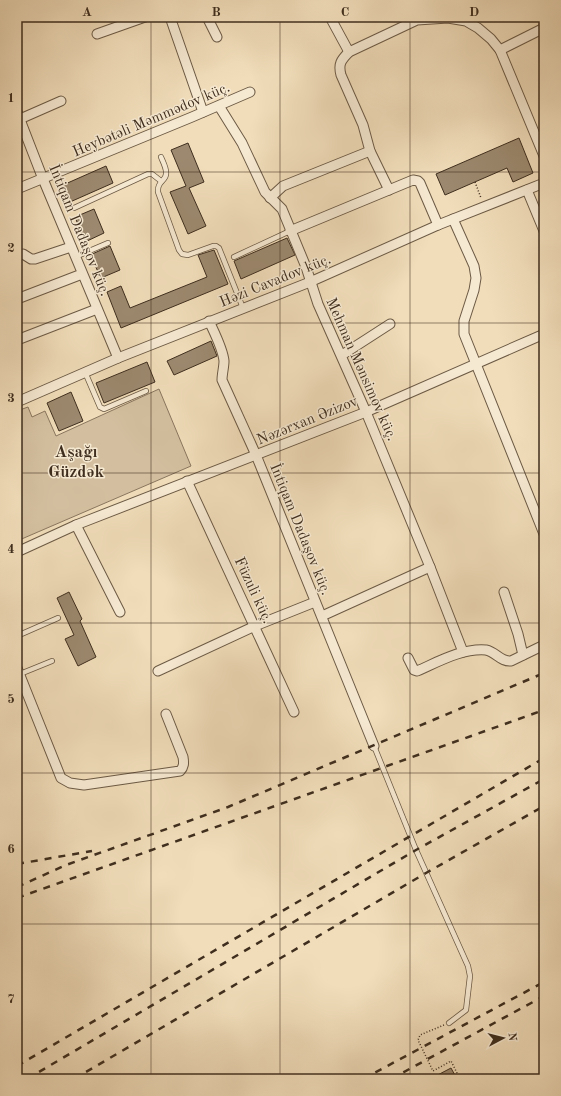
<svg xmlns="http://www.w3.org/2000/svg" width="561" height="1096" font-family="'Old Standard TT',serif">
  <rect width="100%" height="100%" fill="#f1ddba"/>
  <filter id="stains"><feTurbulence type="fractalNoise" baseFrequency=".005" numOctaves="4"/><feColorMatrix values="0 0 0 0 .2 0 0 0 0 .09 0 0 0 0 .02 0 0 0 .5 -.17"/></filter>
  <radialGradient id="worn" r=".72"><stop offset=".6" stop-color="#630" stop-opacity="0"/><stop offset="1" stop-color="#630" stop-opacity=".3"/></radialGradient>
  <polygon fill="#d3bf9f" stroke="#89765e" points="159,389 191,466 17,541 17,411 28,407 32,417 45,411 56,436"/>
  <g fill="#9c896f" stroke="#3f2e1e">
    <polygon points="519,138 533,173 513,182 507,168 445,195 436,174"/>
    <polygon points="188,143 204,182 189,188 206,226 188,234 170,192 186,186 171,150"/>
    <polygon points="106,166 113,183 70,202 63,185"/>
    <polygon points="94,209 104,233 85,242 75,217"/>
    <polygon points="287,238 295,255 241,279 234,261"/>
    <polygon points="110,246 120,270 101,278 90,255"/>
    <polygon points="214,250 228,284 121,328 107,292 121,286 130,308 207,277 198,255"/>
    <polygon points="211,341 217,356 174,375 167,361"/>
    <polygon points="147,362 155,382 104,403 96,383"/>
    <polygon points="71,392 83,421 59,431 47,403"/>
    <polygon points="69,592 82,619 80,621 96,657 78,666 65,639 74,635 57,598"/>
    <polygon points="451,1068 457,1079 430,1079"/>
  </g>
  <g fill="none" stroke-linecap="round" stroke-linejoin="round">
    <defs>
      <g id="lane">
        <path d="M161,157C163,162 167,169 166,174C166,181 157,181 158,192L179,250L182,254L188,255L213,246H216L219,248L243,308"/>
        <polyline points="74,208 148,174 152,174 161,181"/>
        <polyline points="75,257 108,243"/>
        <polyline points="234,257 290,231"/>
        <polyline points="85,372 100,407 104,409 146,391"/>
        <polyline points="17,636 58,618"/>
        <polyline points="20,674 52,661"/>
        <polyline points="374,746 416,850 468,966 470,976 466,1010 449,1023"/>
      </g>
      <g id="street">
        <polyline points="170,17 203,112"/>
        <polyline points="207,17 217,37"/>
        <polyline points="330,17 349,52"/>
        <polyline points="97,34 145,17"/>
        <polyline points="500,50 544,28"/>
        <polyline points="219,106 242,143 265,192 282,209 306,267 318,304 366,412 430,567 463,652"/>
        <polyline points="17,112 43,179 118,358"/>
        <polyline points="20,119 61,101"/>
        <polyline points="17,189 192,117 250,92"/>
        <path d="M389,190L370,151L363,125L341,75C338,64 341,60 349,52L417,20L448,18L466,21L478,28L491,39L500,50L544,156"/>
        <polyline points="527,190 544,231"/>
        <polyline points="270,198 283,186 370,151"/>
        <polyline points="453,219 474,266 476,278 474,290 464,321 464,334 544,534"/>
        <polyline points="290,231 413,180 418,181 420,183 438,225"/>
        <polyline points="23,254 31,259 35,259 71,247"/>
        <polyline points="17,299 82,274"/>
        <path d="M209,321C214,332 223,349 224,361C224,367 222,374 222,380L256,455L374,746"/>
        <polyline points="17,340 97,309"/>
        <polyline points="342,355 390,324"/>
        <polyline points="17,402 118,358 310,282 438,225 544,183"/>
        <polyline points="187,481 294,712"/>
        <polyline points="76,525 120,612"/>
        <polyline points="17,552 76,525 366,412 544,334"/>
        <polyline points="504,592 518,634 523,655"/>
        <polyline points="322,616 430,567"/>
        <path d="M408,658L414,670L417,671C438,662 462,648 486,650C496,652 501,662 511,661L544,645"/>
        <path d="M17,668L61,778L70,783L84,785L180,771C184,767 184,763 183,757L166,714"/>
        <polyline points="158,671 255,626 315,602"/>
      </g>
    </defs>
    <use href="#lane" stroke="#6c5a45" stroke-width="6"/>
    <use href="#street" stroke="#6c5a45" stroke-width="11"/>
    <g stroke="#3f2e1e" stroke-width="1.5" stroke-dasharray="1 2" stroke-linecap="butt">
      <polyline points="475,182 481,198"/>
      <polyline points="444,1025 420,1035 418,1040 433,1071 451,1061 460,1079"/>
    </g>
    <use href="#lane" stroke="#f6e9d2" stroke-width="4.5"/>
    <use href="#street" stroke="#f6e9d2" stroke-width="9"/>
    <g stroke="#3f2e1e" stroke-width="2.5" stroke-dasharray="7 7" stroke-linecap="butt">
      <polyline points="17,864 92,851"/>
      <polyline points="17,887 66,865 228,807 544,673"/>
      <polyline points="17,898 544,710"/>
      <polyline points="17,1066 544,758"/>
      <polyline points="27,1079 416,850 544,779"/>
      <polyline points="74,1079 426,873 544,806"/>
      <polyline points="363,1079 544,982"/>
      <polyline points="391,1079 544,996"/>
    </g>
  </g>
  <path fill="none" stroke="#3f2e1e" stroke-width="1" stroke-opacity="0.55" d="M151,17V1079M280,17V1079M410,17V1079M17,172H544M17,323H544M17,473H544M17,623H544M17,773H544M17,924H544"/>
  <g text-anchor="middle" stroke-width="3" stroke-linejoin="round" paint-order="stroke">
    <g font-size="15" fill="#3f2e1e" stroke="#f6e9d2">
      <text transform="translate(151 119) rotate(-23)" y="5">Heybətəli Məmmədov küç.</text>
      <text transform="translate(80 230) rotate(68)" y="5">İntiqam Dadaşov küç.</text>
      <text transform="translate(275 280) rotate(-22)" y="5">Həzi Cavadov küç.</text>
      <text transform="translate(362 369) rotate(66)" y="5">Mehman Mənsimov küç.</text>
      <text transform="translate(307 420) rotate(-22)" y="5">Nəzərxan Əzizov</text>
      <text transform="translate(301 529) rotate(68)" y="5">İntiqam Dadaşov küç.</text>
      <text transform="translate(254 590) rotate(65)" y="5">Füzuli küç.</text>
    </g>
    <g font-size="17" font-weight="bold" fill="#3f2e1e" stroke="#f6e9d2">
      <text x="76" y="457">Aşağı<tspan x="76" dy="20">Güzdək</tspan></text>
    </g>
  </g>
  <rect width="561" height="1096" fill="none" stroke="#f1ddba" stroke-width="44"/>
  <g transform="translate(503 1038) rotate(83)" stroke="#f6e9d2" stroke-width="3" paint-order="stroke">
  <path d="M0-3L7 15L0 10L-7 15Z" fill="#3f2e1e"/>
  <text y="-6" font-size="11" font-weight="bold" text-anchor="middle" fill="#3f2e1e">N</text>
  </g>
  <rect x="22" y="22" width="517" height="1052" fill="none" stroke="#3f2e1e" stroke-width="1.5"/>
  <g font-size="13" text-anchor="middle" font-weight="bold" fill="#3f2e1e">
    <text x="87" y="16">A</text>
    <text x="216" y="16">B</text>
    <text x="345" y="16">C</text>
    <text x="474" y="16">D</text>
    <text x="11" y="102">1</text>
    <text x="11" y="252">2</text>
    <text x="11" y="402">3</text>
    <text x="11" y="553">4</text>
    <text x="11" y="703">5</text>
    <text x="11" y="853">6</text>
    <text x="11" y="1003">7</text>
  </g>
  <rect width="100%" height="100%" filter="url(#stains)"/>
  <rect width="100%" height="100%" fill="url(#worn)"/>
</svg>
